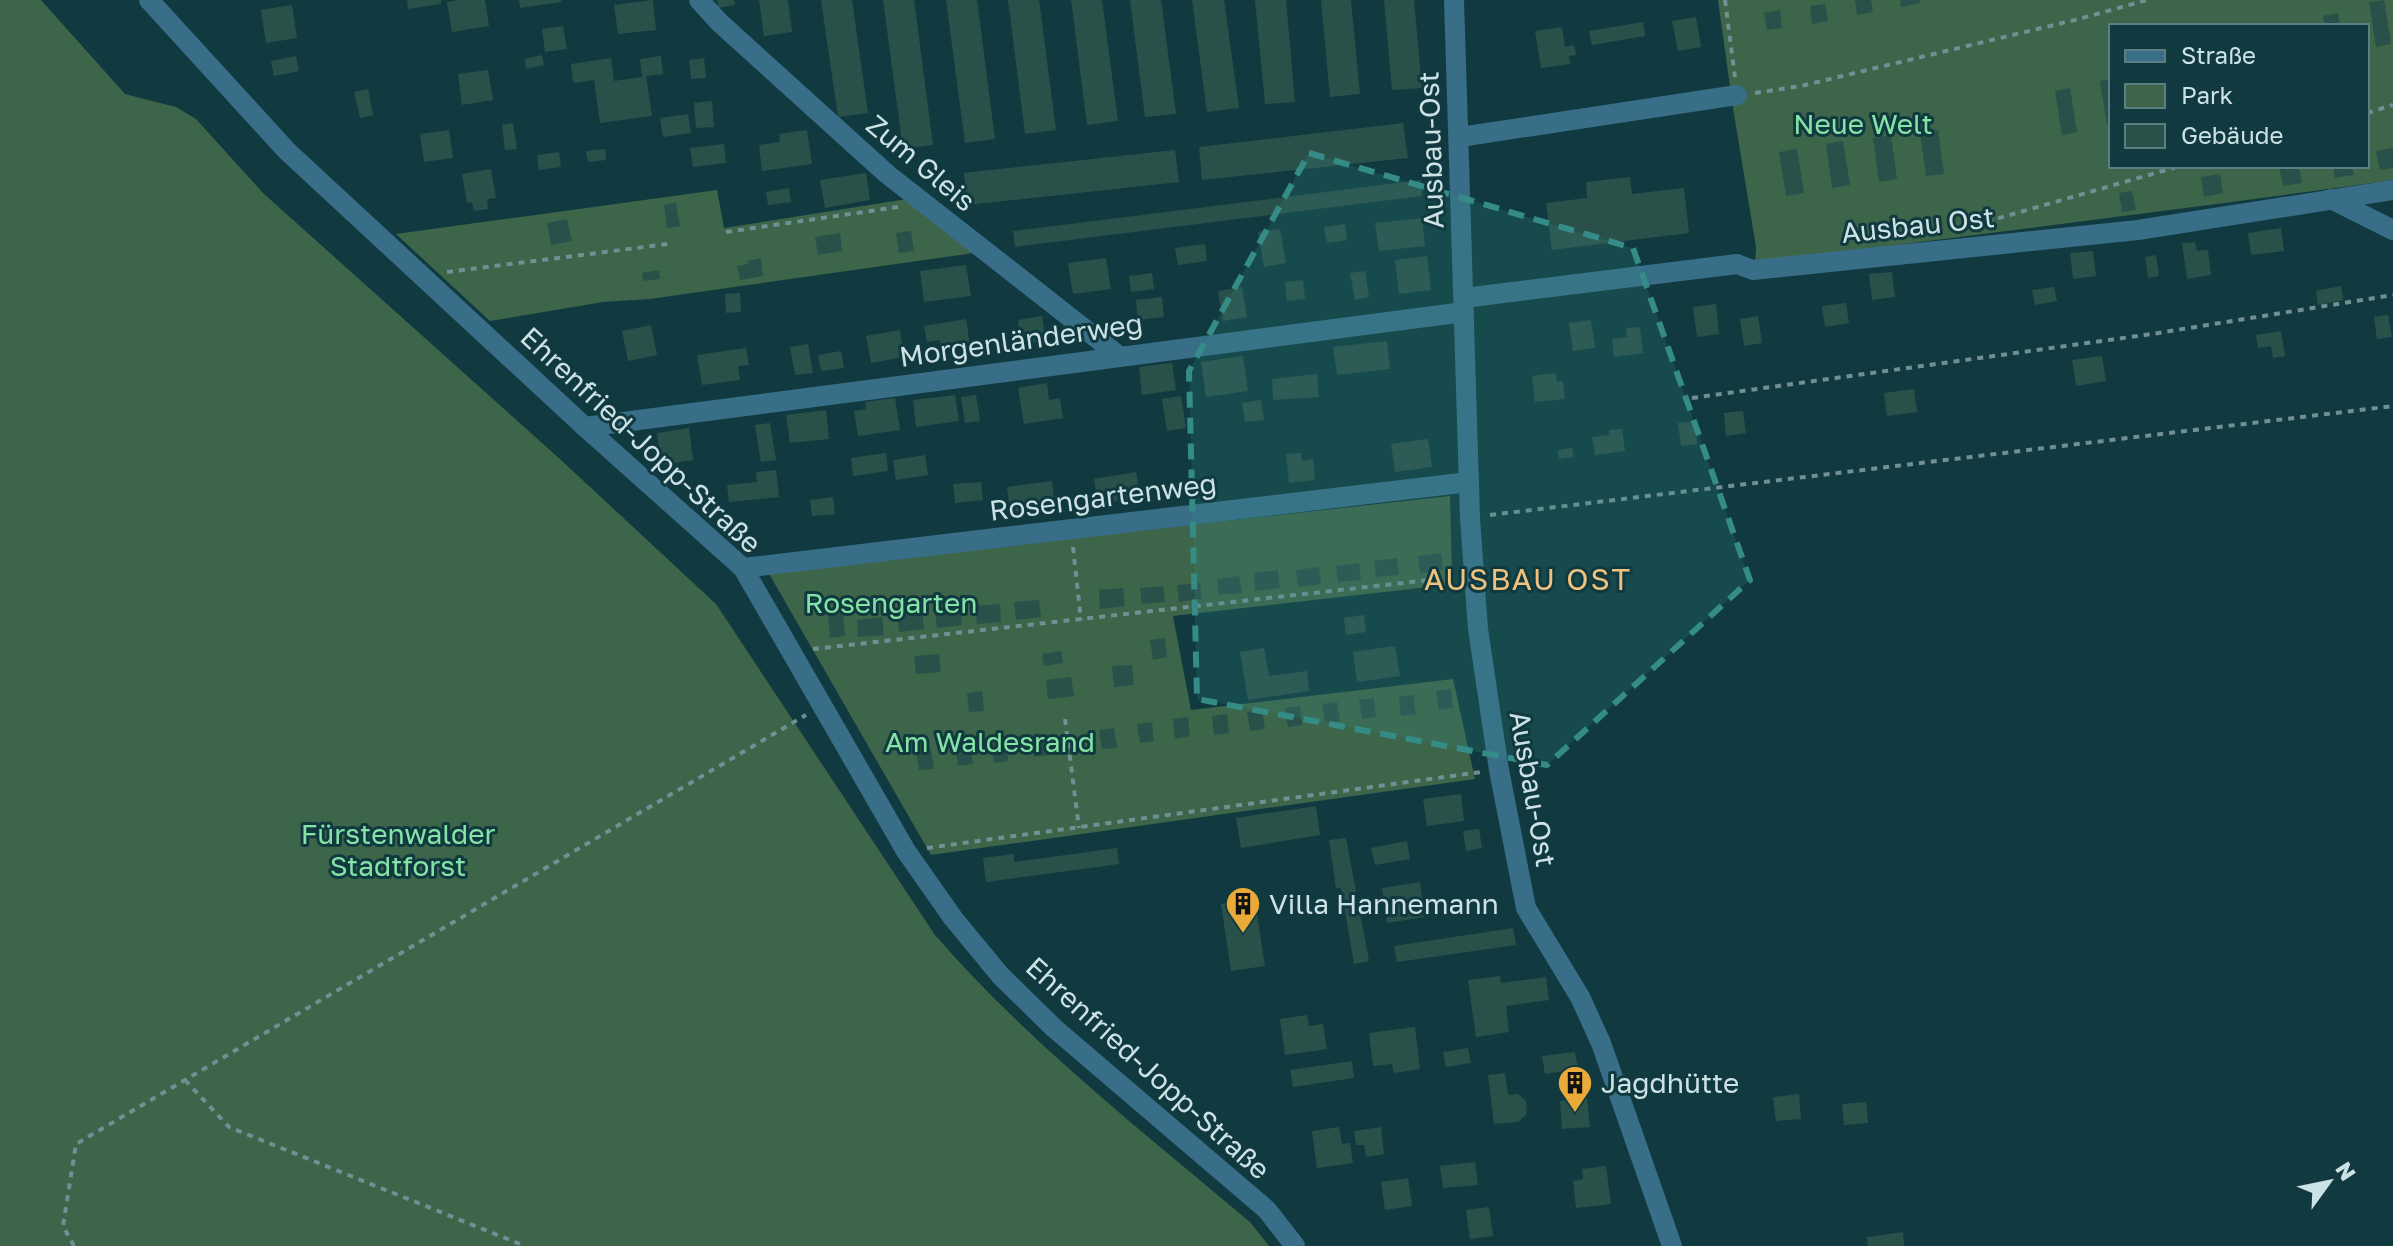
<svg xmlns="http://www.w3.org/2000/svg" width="2393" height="1246" font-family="'Golos Text',sans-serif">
  <rect width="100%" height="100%" fill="#103a3f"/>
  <g fill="#3c654a" fill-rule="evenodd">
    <path d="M0,0H41L125,94L176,107L196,119L263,193L561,460L716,604L935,935C1029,1043 1141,1130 1250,1222L1269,1246H0Z"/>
    <path d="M1718,0H2393V180C2181,210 1968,235 1755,264L1756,247L1733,108ZM2111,26H2367V166H2111Z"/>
    <polygon points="717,190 724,228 907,199 974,253 650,299 603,302 490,321 396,234"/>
    <polygon points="1450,496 1452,576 1446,585 1173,616 1191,710 1453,679 1475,779 931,855 768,572"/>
  </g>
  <g fill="#2a5149">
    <polygon points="407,0 441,0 441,4 408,9"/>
    <polygon points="458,0 485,0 489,26 452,32 447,2"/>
    <polygon points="519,0 561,0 561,2 520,8"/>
    <polygon points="653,0 656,30 618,34 614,5"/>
    <polygon points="717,0 734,0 735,5 718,8"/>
    <polygon points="759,0 788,0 792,32 764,36"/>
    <polygon points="821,0 852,0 868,113 838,117"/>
    <polygon points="883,0 914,0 933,145 903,149"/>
    <polygon points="946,0 977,0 995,139 965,143"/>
    <polygon points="1008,0 1039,0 1056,130 1025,134"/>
    <polygon points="1071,0 1102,0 1118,121 1087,125"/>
    <polygon points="1130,0 1161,0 1176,114 1145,117"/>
    <polygon points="1192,0 1224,0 1239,108 1207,112"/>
    <polygon points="1255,0 1286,0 1295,102 1265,104"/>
    <polygon points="1321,0 1351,0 1360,94 1330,97"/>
    <polygon points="1384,0 1414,0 1422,88 1392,90"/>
    <polygon points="1855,0 1871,0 1873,12 1857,15"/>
    <polygon points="1900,0 1919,0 1920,3 1901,7"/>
    <polygon points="2384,0 2391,44 2376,47 2369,2"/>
    <polygon points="1825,4 1828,21 1812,24 1810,6"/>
    <polygon points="292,5 297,38 266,43 261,10"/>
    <polygon points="1780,10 1782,28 1767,30 1764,13"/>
    <polygon points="2338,13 2340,26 2325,26 2323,16"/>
    <polygon points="1696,17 1701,47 1678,51 1672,21"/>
    <polygon points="1643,22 1645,36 1592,45 1589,31"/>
    <polygon points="563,26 567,49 545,52 542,29"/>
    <polygon points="1562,27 1565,47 1574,45 1576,55 1569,56 1570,64 1541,68 1535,31"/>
    <polygon points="542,55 544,65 526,69 525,59"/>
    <polygon points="296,56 299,71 274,76 271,61"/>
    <polygon points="661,56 663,74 646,76 652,116 600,123 594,80 573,83 571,64 611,58 614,81 642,77 640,59"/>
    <polygon points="704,58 706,78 691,79 689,60"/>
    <polygon points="488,70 493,100 462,105 458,74"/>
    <polygon points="2111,79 2111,124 2107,125 2100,81"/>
    <polygon points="2070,88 2077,132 2062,135 2055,91"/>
    <polygon points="368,89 373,115 360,118 354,92"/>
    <polygon points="712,101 714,127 696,128 694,103"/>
    <polygon points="688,114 691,133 663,137 660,118"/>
    <polygon points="513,123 517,149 505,150 502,125"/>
    <polygon points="1403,123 1408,158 1202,180 1199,147"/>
    <polygon points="449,130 453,158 424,162 420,134"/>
    <polygon points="807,130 812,164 762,171 759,145 780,142 779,134"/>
    <polygon points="1938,130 1944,174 1926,176 1920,132"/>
    <polygon points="1891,135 1897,179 1879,182 1873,138"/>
    <polygon points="1843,141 1850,185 1832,188 1826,144"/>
    <polygon points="724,144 726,163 693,167 690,148"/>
    <polygon points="2393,148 2393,168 2380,170 2376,151"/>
    <polygon points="605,149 606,160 588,162 586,151"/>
    <polygon points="1797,149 1804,193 1786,196 1779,152"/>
    <polygon points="1175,150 1179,182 967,205 964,173"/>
    <polygon points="559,152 561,167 539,170 537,155"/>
    <polygon points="2299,166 2302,183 2283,186 2279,167"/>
    <polygon points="2333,166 2352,166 2354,175 2335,178"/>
    <polygon points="491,169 496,198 487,199 488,209 474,211 472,202 467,203 462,174"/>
    <polygon points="866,173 870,200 825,208 820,180"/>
    <polygon points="2220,174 2223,193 2204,197 2201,177"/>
    <polygon points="1630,177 1632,194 1684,188 1689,233 1552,250 1546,203 1587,198 1586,182"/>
    <polygon points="1421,180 1422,196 1015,247 1013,231"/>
    <polygon points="789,188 791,202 768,205 766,192"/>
    <polygon points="2132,191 2136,210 2122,212 2119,193"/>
    <polygon points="676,203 680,226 667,228 664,205"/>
    <polygon points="1422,218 1425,246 1379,251 1375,223"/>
    <polygon points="567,219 572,241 551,245 547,223"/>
    <polygon points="1345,224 1347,240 1327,243 1324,227"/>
    <polygon points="2281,228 2284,251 2251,255 2248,233"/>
    <polygon points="1280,229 1286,263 1264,267 1258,232"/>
    <polygon points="911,231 914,251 899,253 896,233"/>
    <polygon points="840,233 842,251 818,255 815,237"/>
    <polygon points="2195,242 2197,251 2208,250 2211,275 2187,279 2182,243"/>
    <polygon points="1205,244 1207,261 1178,265 1175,248"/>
    <polygon points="2093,251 2096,276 2073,279 2070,253"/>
    <polygon points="2156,255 2159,276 2148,278 2145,257"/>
    <polygon points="1427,256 1431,290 1399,294 1395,260"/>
    <polygon points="761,258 763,276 740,280 737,266 748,264 747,261"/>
    <polygon points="1106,258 1111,289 1073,294 1068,263"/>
    <polygon points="966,265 971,296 924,302 920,271"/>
    <polygon points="659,270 660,279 643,281 642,273"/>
    <polygon points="1365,271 1369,297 1355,300 1350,273"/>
    <polygon points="1892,272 1895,297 1872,300 1869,274"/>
    <polygon points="1152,273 1154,289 1131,292 1129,276"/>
    <polygon points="1303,280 1305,299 1287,301 1285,282"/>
    <polygon points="2341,286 2343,300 2318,305 2316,291"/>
    <polygon points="1242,287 1247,317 1223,321 1218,291"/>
    <polygon points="2054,287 2057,301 2035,305 2032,290"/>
    <polygon points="740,293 741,312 726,313 725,294"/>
    <polygon points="1162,297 1164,317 1138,320 1136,300"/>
    <polygon points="1846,303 1849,323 1825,327 1822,306"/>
    <polygon points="1716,304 1719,334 1697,337 1693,307"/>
    <polygon points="2388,315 2392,337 2377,339 2374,317"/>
    <polygon points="1042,316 1046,341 1022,344 1018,320"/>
    <polygon points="1758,316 1762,343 1744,346 1740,319"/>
    <polygon points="966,319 970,345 941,350 940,340 927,342 924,326"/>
    <polygon points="1591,320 1595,348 1573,351 1569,323"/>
    <polygon points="651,325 657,355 628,361 622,331"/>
    <polygon points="1640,327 1643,353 1614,357 1612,339 1627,337 1626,328"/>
    <polygon points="900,330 904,357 871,363 866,336"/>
    <polygon points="2281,331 2285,356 2273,358 2271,346 2258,348 2256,335"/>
    <polygon points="1387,341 1390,369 1337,375 1333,347"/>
    <polygon points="808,344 813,373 795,375 790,347"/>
    <polygon points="746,348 749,365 738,366 740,380 702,385 697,355"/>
    <polygon points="841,351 844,368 821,371 818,355"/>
    <polygon points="1243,356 1248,391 1206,397 1201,362"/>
    <polygon points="2102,356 2106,381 2076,386 2072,360"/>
    <polygon points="1172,363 1176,390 1142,395 1139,367"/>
    <polygon points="1556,373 1557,381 1563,381 1565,399 1535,402 1532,376"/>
    <polygon points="1317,374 1319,397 1273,400 1272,379"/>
    <polygon points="1047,383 1049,400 1060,398 1063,418 1024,424 1018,388"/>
    <polygon points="1914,389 1917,412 1887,416 1884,393"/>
    <polygon points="955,395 959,421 916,427 913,400"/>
    <polygon points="976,395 980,421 965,423 961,397"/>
    <polygon points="1181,396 1186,428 1167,431 1162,399"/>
    <polygon points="895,398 900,430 858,436 854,411 866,409 865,402"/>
    <polygon points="1261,400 1264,420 1245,422 1242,403"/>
    <polygon points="826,410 829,439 790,443 786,415"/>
    <polygon points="1743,411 1746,433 1726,436 1724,413"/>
    <polygon points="1695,421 1697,444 1681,446 1678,423"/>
    <polygon points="770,423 776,460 761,462 755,425"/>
    <polygon points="689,428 693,460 661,465 657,433"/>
    <polygon points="1622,429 1625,451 1595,455 1592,437 1610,435 1609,430"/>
    <polygon points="1428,439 1432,467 1395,472 1391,444"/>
    <polygon points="1572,448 1574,457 1559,459 1558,450"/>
    <polygon points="886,453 888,471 853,476 851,458"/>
    <polygon points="1301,453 1302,461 1313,459 1315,480 1289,483 1286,454"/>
    <polygon points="925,455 928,475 896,480 893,460"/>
    <polygon points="776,470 779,497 729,502 727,485 757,482 756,472"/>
    <polygon points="1136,472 1140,497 1115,501 1113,504 1098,503 1094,479"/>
    <polygon points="1052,481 1055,507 1010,512 1007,487"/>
    <polygon points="981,482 983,500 955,503 953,484"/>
    <polygon points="833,497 835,514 812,516 810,500"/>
    <polygon points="1441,553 1443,570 1420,573 1418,556"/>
    <polygon points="1397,558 1399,575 1376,577 1374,561"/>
    <polygon points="1359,563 1361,580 1338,582 1336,566"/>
    <polygon points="1319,567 1321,584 1298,587 1296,570"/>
    <polygon points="1278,570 1280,588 1255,591 1254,573"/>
    <polygon points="1239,576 1242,593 1219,595 1217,579"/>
    <polygon points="1200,583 1202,599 1179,602 1177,585"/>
    <polygon points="1163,586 1165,602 1142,604 1140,588"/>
    <polygon points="1123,588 1125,606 1100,609 1099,590"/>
    <polygon points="1039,600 1041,617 1016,620 1014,602"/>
    <polygon points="1000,604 1001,622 977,624 975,606"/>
    <polygon points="960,607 962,625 937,628 935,610"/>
    <polygon points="922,611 924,629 899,632 897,614"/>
    <polygon points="843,612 845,636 830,638 828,614"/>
    <polygon points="1364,615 1366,632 1346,635 1344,618"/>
    <polygon points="882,617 884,635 858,637 857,620"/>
    <polygon points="1165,638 1167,657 1153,660 1150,640"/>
    <polygon points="1395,646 1400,676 1357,682 1353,652"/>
    <polygon points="1264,648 1269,676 1307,671 1309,691 1248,700 1240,652"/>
    <polygon points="1061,651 1063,663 1044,666 1042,654"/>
    <polygon points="939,654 941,672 916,674 914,656"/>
    <polygon points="1132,665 1134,685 1114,687 1112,666"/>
    <polygon points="1071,677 1074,696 1048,699 1046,680"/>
    <polygon points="1451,689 1453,708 1439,710 1436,691"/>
    <polygon points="982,691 984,711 969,712 967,693"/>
    <polygon points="1413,695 1416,714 1401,716 1399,697"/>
    <polygon points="1374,698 1376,717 1362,719 1359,700"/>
    <polygon points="1337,702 1340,721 1325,723 1322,704"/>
    <polygon points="1300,706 1302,725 1288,727 1285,708"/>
    <polygon points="1262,710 1265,729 1250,731 1247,712"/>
    <polygon points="1227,714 1229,733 1214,735 1212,716"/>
    <polygon points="1188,717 1190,736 1175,739 1173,719"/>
    <polygon points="1152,722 1154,741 1140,743 1137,724"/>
    <polygon points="1114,728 1117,748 1102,749 1099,730"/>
    <polygon points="1047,736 1049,755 1034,757 1032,738"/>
    <polygon points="1006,742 1008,761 994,763 991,744"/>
    <polygon points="970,745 973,764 958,766 956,747"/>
    <polygon points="931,749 934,769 919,770 916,751"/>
    <polygon points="1461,794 1464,821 1427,826 1423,799"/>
    <polygon points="1316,806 1320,835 1241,848 1236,818"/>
    <polygon points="1479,829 1482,848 1466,851 1463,831"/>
    <polygon points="1346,838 1369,961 1354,964 1341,888 1336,888 1329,840"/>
    <polygon points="1407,841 1410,859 1375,865 1371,848"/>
    <polygon points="1117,848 1119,864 986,882 983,858 1014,854 1014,862"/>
    <polygon points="1420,882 1425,917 1387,923 1382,888"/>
    <polygon points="1255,901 1265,966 1231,971 1221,904"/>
    <polygon points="1513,928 1516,945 1397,962 1394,946"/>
    <polygon points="1500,976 1501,983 1546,977 1549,1000 1506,1006 1509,1032 1476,1037 1468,980"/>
    <polygon points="1307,1015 1309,1026 1323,1024 1327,1049 1285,1055 1280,1019"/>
    <polygon points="1415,1027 1420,1069 1394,1073 1392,1064 1373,1066 1369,1033"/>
    <polygon points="1468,1048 1471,1063 1446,1067 1443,1052"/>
    <polygon points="1575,1052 1578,1069 1545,1074 1542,1056"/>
    <polygon points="1352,1061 1354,1078 1293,1087 1290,1070"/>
    <polygon points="1505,1073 1508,1095 1518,1094 1526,1101 1527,1114 1518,1122 1494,1124 1488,1075"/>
    <polygon points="1799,1094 1801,1119 1776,1121 1773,1097"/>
    <polygon points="1587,1098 1590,1127 1562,1129 1560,1101"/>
    <polygon points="1866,1102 1868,1123 1844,1125 1842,1104"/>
    <polygon points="1339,1127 1342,1144 1350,1143 1353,1163 1317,1168 1312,1131"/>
    <polygon points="1381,1127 1384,1154 1366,1157 1364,1145 1356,1145 1354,1131"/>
    <polygon points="1475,1162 1478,1185 1443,1188 1440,1166"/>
    <polygon points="1606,1166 1611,1204 1576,1208 1573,1181 1583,1179 1582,1169"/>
    <polygon points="1408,1178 1412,1206 1385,1210 1381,1182"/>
    <polygon points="1489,1207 1493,1236 1470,1239 1466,1210"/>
    <polygon points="1903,1232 1904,1246 1868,1246 1867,1237"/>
  </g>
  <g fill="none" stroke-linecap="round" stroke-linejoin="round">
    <g stroke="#719094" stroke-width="4" stroke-dasharray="6 6" stroke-linecap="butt">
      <polyline points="1725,0 1735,77"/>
      <polyline points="1755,93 1801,86 2079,19 2147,0"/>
      <polyline points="2367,113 2393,105"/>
      <polyline points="1975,225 2180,166"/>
      <polyline points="726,232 898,207"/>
      <polyline points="447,272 668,244"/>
      <polyline points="1692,398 2152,334 2393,295"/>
      <polyline points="1490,515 2393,406"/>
      <polyline points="1073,547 1081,620"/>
      <polyline points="813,649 1456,577"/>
      <polyline points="1065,719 1079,828"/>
      <polyline points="927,848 1481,772"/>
      <polyline points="185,1080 229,1127 525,1246"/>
      <polyline points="74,1246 63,1226 76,1144 806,715"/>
    </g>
    <g stroke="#396e88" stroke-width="20">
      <polyline points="149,0 287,151 585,427 743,568 906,851 953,918 1000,975 1054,1028 1267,1210 1295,1246"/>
      <polyline points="699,0 719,22 887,174 1118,355"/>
      <polyline points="1454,0 1470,518 1478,629 1499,770 1526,908 1580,997 1601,1043 1672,1246"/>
      <polyline points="1460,137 1737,95"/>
      <polyline points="2331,199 2393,230"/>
      <polyline points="1464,298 1737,264 1753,270 2138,230 2393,190"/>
      <polyline points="585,427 1464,312"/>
      <polyline points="743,568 1469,482"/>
    </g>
  </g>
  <path fill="#358c86" fill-opacity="0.2" stroke="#358c86" stroke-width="6" stroke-dasharray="16 10" stroke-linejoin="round" d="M1309,153L1633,248L1750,580L1547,765L1197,699L1189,371Z"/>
  <defs>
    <symbol id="building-pin" viewBox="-11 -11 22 30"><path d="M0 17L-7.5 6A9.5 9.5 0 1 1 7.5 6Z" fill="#eaaa39" stroke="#103a3f"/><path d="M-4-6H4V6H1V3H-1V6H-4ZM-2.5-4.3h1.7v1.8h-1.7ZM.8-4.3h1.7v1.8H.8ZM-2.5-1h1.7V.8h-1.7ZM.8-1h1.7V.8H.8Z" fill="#111"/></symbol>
  </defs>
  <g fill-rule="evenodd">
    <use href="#building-pin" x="1223" y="884" width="40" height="54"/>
    <use href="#building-pin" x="1555" y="1063" width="40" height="54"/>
  </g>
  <g text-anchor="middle" stroke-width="6" stroke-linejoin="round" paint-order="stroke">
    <g font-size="28" fill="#85e3a6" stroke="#103a3f">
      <text x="1863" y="134">Neue Welt</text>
      <text x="891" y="613">Rosengarten</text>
      <text x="990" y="752">Am Waldesrand</text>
      <text x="398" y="844">Fürstenwalder<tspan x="398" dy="32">Stadtforst</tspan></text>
    </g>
    <g font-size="28" fill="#cde2e5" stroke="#103a3f">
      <text transform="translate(1431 150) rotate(-92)" y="10">Ausbau-Ost</text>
      <text transform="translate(921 163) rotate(40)" y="10">Zum Gleis</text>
      <text transform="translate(1918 225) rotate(-6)" y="10">Ausbau Ost</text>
      <text transform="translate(1021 340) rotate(-8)" y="10">Morgenländerweg</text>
      <text transform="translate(641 440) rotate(43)" y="10">Ehrenfried-Jopp-Straße</text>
      <text transform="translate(1103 497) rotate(-7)" y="10">Rosengartenweg</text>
      <text transform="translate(1533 789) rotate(80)" y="10">Ausbau-Ost</text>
      <text transform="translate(1148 1068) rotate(42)" y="10">Ehrenfried-Jopp-Straße</text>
    </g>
    <g font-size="28" fill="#cde2e5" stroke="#103a3f" text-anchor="start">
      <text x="1269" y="914">Villa Hannemann</text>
      <text x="1601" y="1093">Jagdhütte</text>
    </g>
    <g font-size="30" letter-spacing="2" fill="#efc27e" stroke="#103a3f">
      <text x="1528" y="590">AUSBAU OST</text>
    </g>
  </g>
  <rect x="2109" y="24" width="260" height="144" fill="#103a3f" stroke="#5c7d81" stroke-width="2"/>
  <rect x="2125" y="50" width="40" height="12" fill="#396e88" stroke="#5c7d81" stroke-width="2"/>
  <text x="2181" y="64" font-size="24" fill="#cde2e5">Straße</text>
  <rect x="2125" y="84" width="40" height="24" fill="#3c654a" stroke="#5c7d81" stroke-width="2"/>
  <text x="2181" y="104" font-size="24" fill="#cde2e5">Park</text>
  <rect x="2125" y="124" width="40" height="24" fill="#2a5149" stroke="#5c7d81" stroke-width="2"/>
  <text x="2181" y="144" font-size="24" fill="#cde2e5">Gebäude</text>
  <g transform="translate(2329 1182) rotate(57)" stroke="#103a3f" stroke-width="6" paint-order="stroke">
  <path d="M0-6L14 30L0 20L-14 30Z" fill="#cde2e5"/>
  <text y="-12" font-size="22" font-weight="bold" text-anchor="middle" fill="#cde2e5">N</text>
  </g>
</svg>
